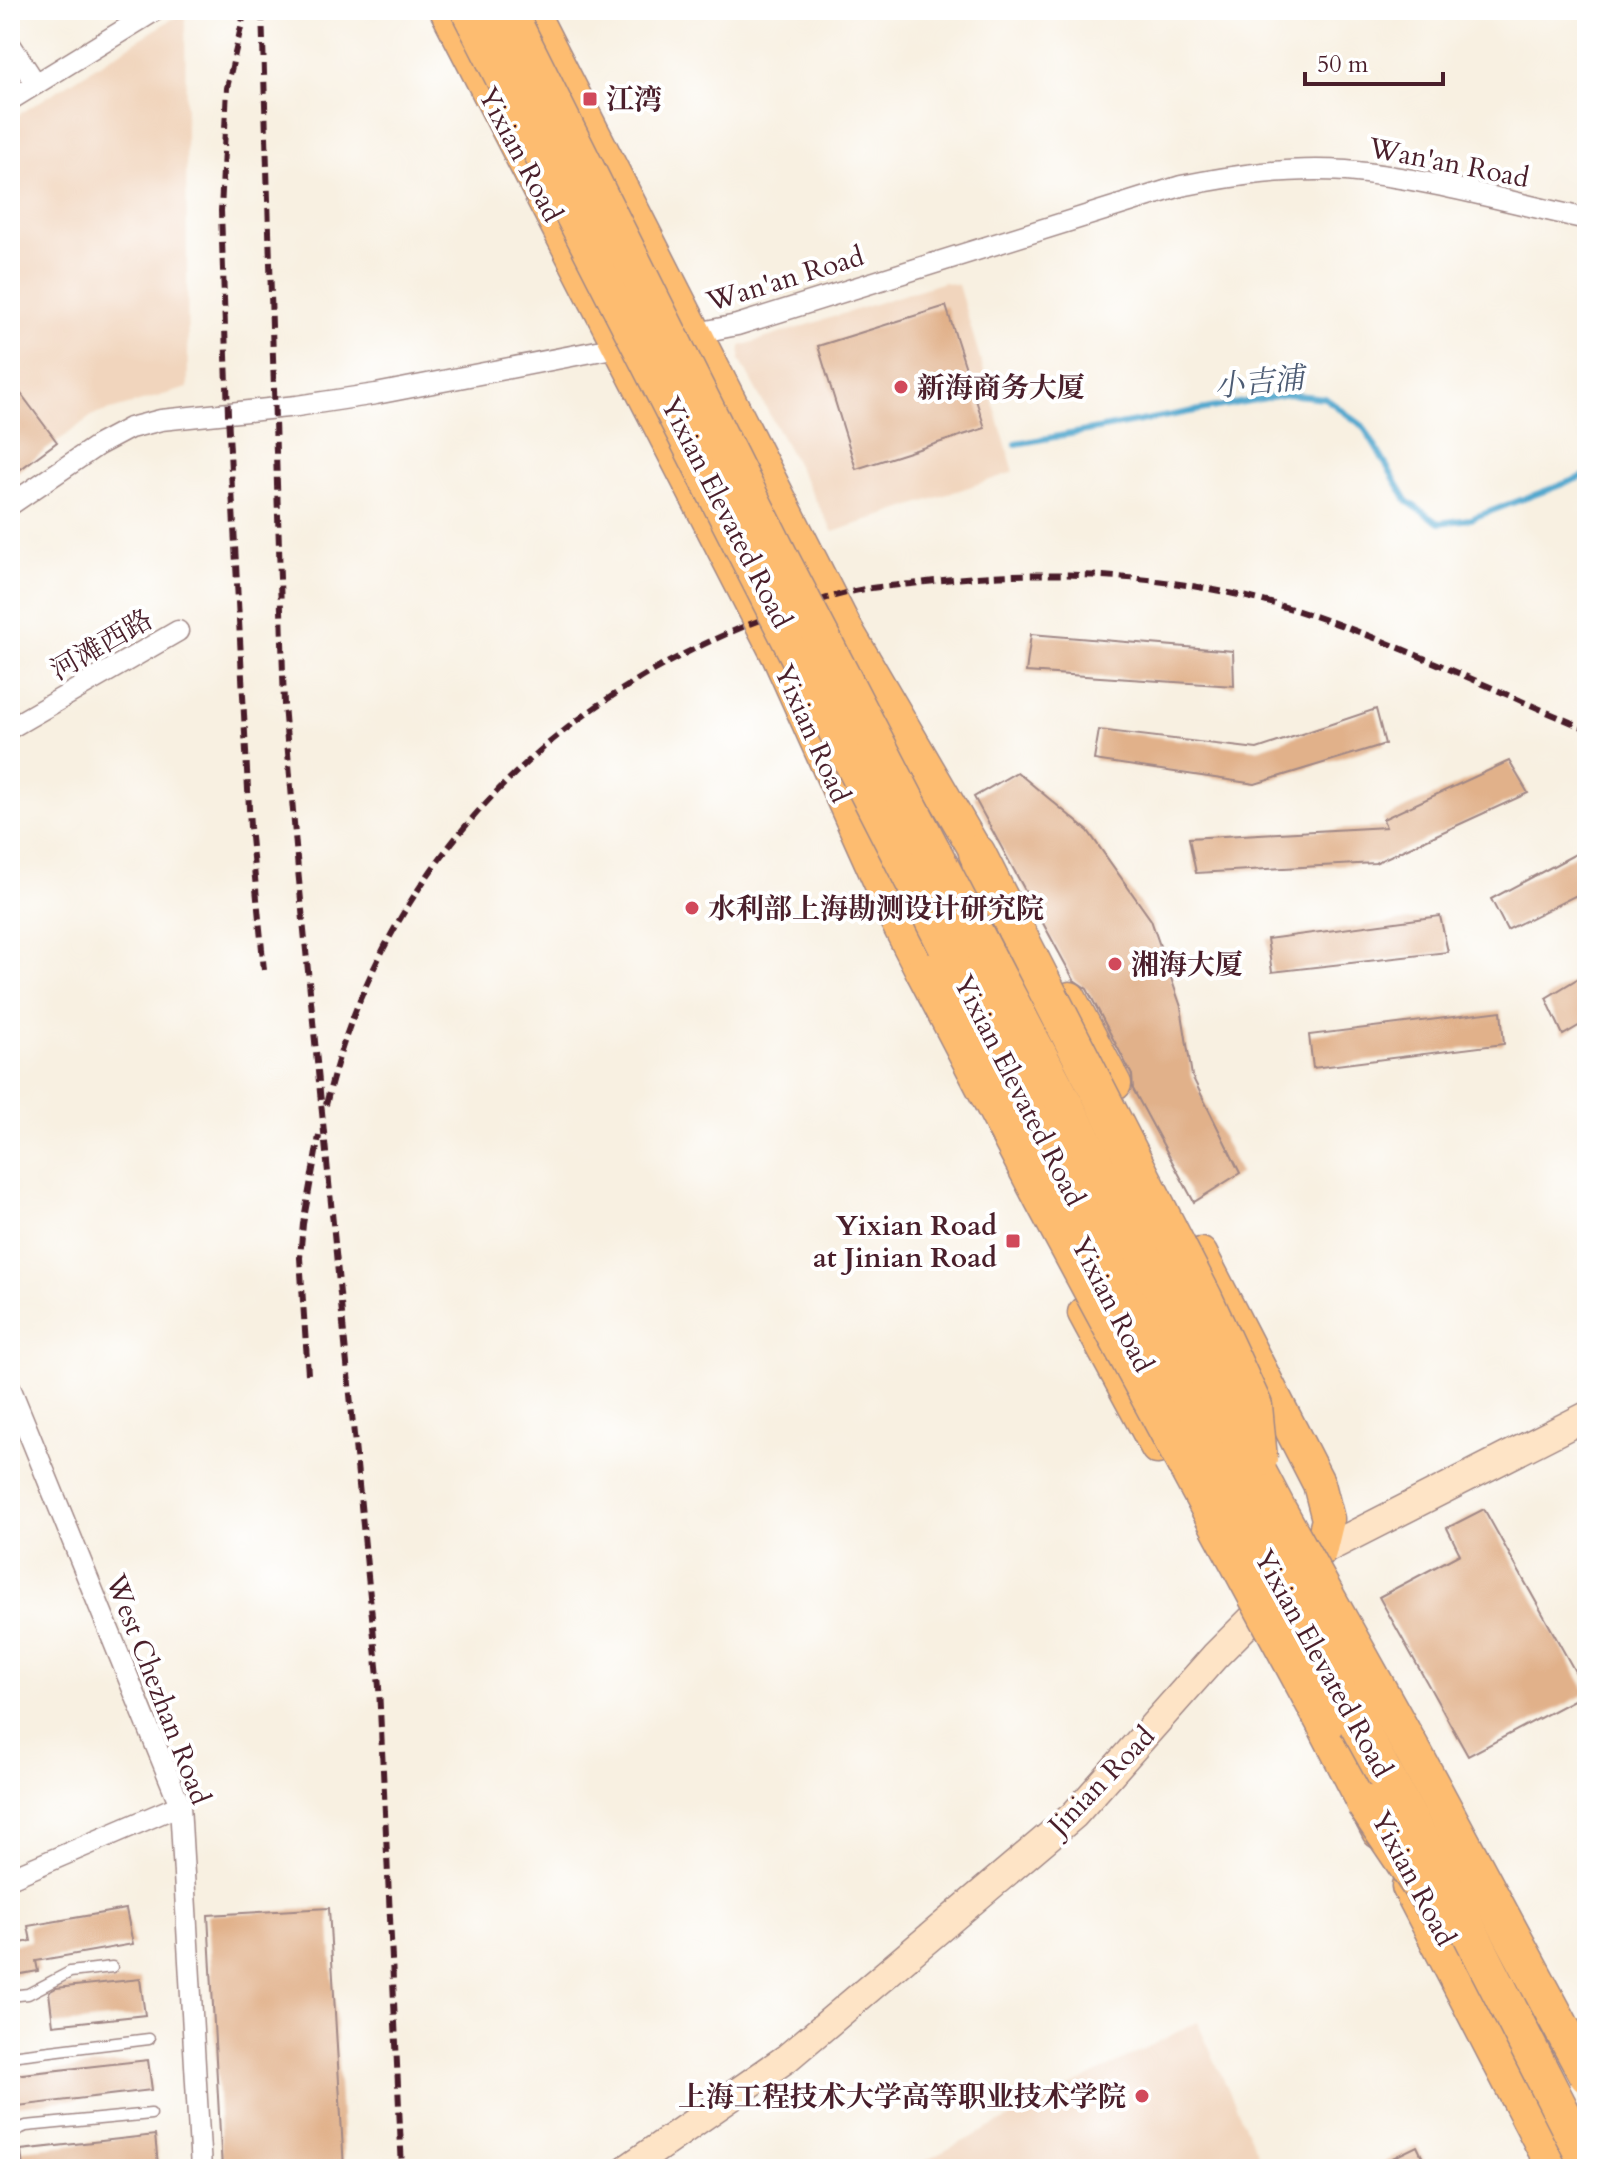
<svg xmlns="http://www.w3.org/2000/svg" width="1597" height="2179" font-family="Cardo,'Noto Serif SC',serif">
  <rect width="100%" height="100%" fill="#fff"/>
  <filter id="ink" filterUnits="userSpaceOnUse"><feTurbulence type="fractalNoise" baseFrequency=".0125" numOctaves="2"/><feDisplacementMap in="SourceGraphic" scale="16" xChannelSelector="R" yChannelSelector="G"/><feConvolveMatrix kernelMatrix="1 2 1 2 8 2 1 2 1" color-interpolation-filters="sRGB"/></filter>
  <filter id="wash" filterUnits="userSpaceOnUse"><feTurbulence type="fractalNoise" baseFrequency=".006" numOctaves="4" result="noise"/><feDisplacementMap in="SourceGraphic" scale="32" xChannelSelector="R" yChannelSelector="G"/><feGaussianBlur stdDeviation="1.8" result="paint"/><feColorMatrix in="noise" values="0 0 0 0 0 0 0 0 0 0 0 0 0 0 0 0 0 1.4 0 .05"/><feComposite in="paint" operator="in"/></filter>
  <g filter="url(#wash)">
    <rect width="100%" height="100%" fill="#f8f0e1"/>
    <g fill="#f1d5bd">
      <polygon points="185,11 188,388 93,415 57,442 10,379 10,120"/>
      <polygon points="944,282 958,285 1014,472 833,532 740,360 741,346"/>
      <polygon points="1197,2022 1265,2169 909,2169"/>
    </g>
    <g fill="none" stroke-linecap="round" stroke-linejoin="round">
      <polyline stroke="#51a7ce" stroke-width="6" points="1016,444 1287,394 1325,398 1363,426 1408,502 1439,523 1470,519 1587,475"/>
    </g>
    <g id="blocks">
      <g fill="#e1b18a">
        <polygon points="946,306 985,428 856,469 818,346"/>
        <polygon points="10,379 57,442 10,477"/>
        <polygon points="1031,634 1233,651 1234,686 1026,672"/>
        <polygon points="1376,709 1385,744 1255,784 1094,760 1099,730 1257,749"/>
        <polygon points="1509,761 1528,793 1375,863 1196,873 1189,838 1386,827 1383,819"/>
        <polygon points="1017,772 1088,831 1151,920 1181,1007 1192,1076 1240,1173 1194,1202 1133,1089 1132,1075 1087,989 1074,980 974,797"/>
        <polygon points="1587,848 1587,890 1507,930 1491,899"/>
        <polygon points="1440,916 1448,952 1272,972 1267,939"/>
        <polygon points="1587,973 1587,1021 1563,1035 1546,998"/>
        <polygon points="1501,1011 1504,1044 1313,1068 1309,1035"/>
        <polygon points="1484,1509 1587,1693 1468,1756 1379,1597 1460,1554 1447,1528"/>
        <polygon points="329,1908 344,2169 222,2169 208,1915"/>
        <polygon points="126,1909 133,1944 36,1961 38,1971 10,1976 10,1945 31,1941 28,1926"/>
        <polygon points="140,1979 145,2015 53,2025 49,1992 56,1988"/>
        <polygon points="148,2060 152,2090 18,2106 14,2075"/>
        <polygon points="155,2135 158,2165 125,2169 23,2169 21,2150"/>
        <polygon points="1417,2146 1428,2169 1370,2169"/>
      </g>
    </g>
  </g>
  <g filter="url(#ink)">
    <use href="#blocks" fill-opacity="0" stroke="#a18886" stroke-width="2"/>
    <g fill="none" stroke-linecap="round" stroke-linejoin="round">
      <defs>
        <g id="lane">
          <polyline points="10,1996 28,1994 70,1972 112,1967"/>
          <polyline points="10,2056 149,2039"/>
          <polyline points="10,2133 26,2126 151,2114"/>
          <polyline points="10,2152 11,2169"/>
        </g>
        <g id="street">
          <polyline points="10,44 36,84"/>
          <polyline points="10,100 156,10"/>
          <path d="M687,335L737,325L1181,186C1236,175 1290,167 1346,171C1427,178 1508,202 1587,219"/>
          <polyline points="10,505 98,445 130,428 161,420 297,406 376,394 628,345"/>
          <polyline points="10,728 178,631"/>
          <polyline points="10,1387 180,1805 201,2169"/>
          <polyline points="10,1878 180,1805"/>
        </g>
        <g id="secondary">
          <polyline points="1310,1562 1320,1552 1587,1416"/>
          <polyline points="627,2169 787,2058 1074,1815 1215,1656 1277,1594"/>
        </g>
        <g id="primary">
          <polyline points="446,10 778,656 886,896 901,913"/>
          <polyline points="531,10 844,625 977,853 980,879"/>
          <polyline points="1070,998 1115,1084"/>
          <polyline points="1201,1254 1319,1484 1328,1519 1320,1552"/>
          <polyline points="1084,1313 1157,1448"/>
        </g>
        <g id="highway">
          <polyline points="977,853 1016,930"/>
          <polyline points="886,896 924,971"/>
          <polyline points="1325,1724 1380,1831"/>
          <polyline points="1410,1886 1556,2169"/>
        </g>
      </defs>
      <use href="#lane" stroke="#a18886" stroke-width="13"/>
      <use href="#street" stroke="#a18886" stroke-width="23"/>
      <use href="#secondary" stroke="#a18886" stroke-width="31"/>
      <use href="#primary" stroke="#a18886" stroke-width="35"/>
      <use href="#highway" stroke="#a18886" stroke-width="39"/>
      <use href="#lane" stroke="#fff" stroke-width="10"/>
      <use href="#street" stroke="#fff" stroke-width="20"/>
      <use href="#secondary" stroke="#fee4c6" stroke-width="28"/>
      <use href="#primary" stroke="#fdbc70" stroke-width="32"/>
      <use href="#highway" stroke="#fdbc70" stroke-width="36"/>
      <g stroke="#4a1f2b" stroke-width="6" stroke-dasharray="12 6" stroke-linecap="butt">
        <polyline points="245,10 227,88 221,211 228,414 250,827 264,970"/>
        <polyline points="262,10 284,705 298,870 379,1687 402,2169"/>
        <path d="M326,1105C388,842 591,657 850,592C870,587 891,586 911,584C1018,569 1128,571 1234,594C1358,621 1470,681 1587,729"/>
        <polyline points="308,1374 300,1258 303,1224 319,1136"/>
      </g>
      <defs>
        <g id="highway-bridge">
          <polyline points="469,10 1066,1181 1271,1566 1456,1905 1587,2162"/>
          <polyline points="507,10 781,559 1002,985 1278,1510 1415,1755 1587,2075"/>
          <polyline points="1016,930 1204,1298 1254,1406 1259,1459"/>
          <polyline points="924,971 1043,1200 1325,1724"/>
          <polyline points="1364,1803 1439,1914"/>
        </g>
      </defs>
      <use href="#highway-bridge" stroke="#a18886" stroke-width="39" stroke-linecap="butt"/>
      <use href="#highway-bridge" stroke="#fdbc70" stroke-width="36"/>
    </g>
  </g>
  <g fill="#d1495b" stroke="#fff" stroke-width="3">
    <rect x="582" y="91" width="16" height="16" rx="4"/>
    <circle cx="901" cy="387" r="8"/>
    <circle cx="692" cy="908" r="8"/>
    <circle cx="1115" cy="964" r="8"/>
    <rect x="1005" y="1233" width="16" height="16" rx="4"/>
    <circle cx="1142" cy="2096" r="8"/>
  </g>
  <g text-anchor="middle" stroke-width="8" stroke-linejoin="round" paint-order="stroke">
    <g font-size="28" font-weight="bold" fill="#4a1f2b" stroke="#fff" text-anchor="start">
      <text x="606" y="109">江湾</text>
      <text x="917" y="397">新海商务大厦</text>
      <text x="708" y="918">水利部上海勘测设计研究院</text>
      <text x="1131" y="974">湘海大厦</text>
      <text x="997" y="1235" text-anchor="end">Yixian Road<tspan x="997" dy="32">at Jinian Road</tspan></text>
      <text x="1126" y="2106" text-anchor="end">上海工程技术大学高等职业技术学院</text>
    </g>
    <g font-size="28" fill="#4a1f2b" stroke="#fff">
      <text transform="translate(521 154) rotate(62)" y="10">Yixian Road</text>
      <text transform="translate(1449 162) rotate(11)" y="10">Wan'an Road</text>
      <text transform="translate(785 278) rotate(-17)" y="10">Wan'an Road</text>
      <text transform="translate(727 512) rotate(63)" y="10">Yixian Elevated Road</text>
      <text transform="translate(101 644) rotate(-30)" y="10">河滩西路</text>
      <text transform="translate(813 733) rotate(66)" y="10">Yixian Road</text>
      <text transform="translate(1020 1090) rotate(63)" y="10">Yixian Elevated Road</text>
      <text transform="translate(1113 1304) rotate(63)" y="10">Yixian Road</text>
      <text transform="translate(1324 1663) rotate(61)" y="10">Yixian Elevated Road</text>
      <text transform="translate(159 1689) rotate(69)" y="10">West Chezhan Road</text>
      <text transform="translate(1101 1780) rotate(-46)" y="10">Jinian Road</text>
      <text transform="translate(1414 1878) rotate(62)" y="10">Yixian Road</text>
    </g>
    <g font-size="30" font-style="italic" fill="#4d5c74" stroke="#fff">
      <text transform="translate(1259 382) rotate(-6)" y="10">小吉浦</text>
    </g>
  </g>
  <rect width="1597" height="2179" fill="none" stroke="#fff" stroke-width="40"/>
  <path d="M1305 72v12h138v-12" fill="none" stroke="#4a1f2b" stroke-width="4"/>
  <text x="1317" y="72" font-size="24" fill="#4a1f2b" stroke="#ffffff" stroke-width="6" paint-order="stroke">50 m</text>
</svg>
